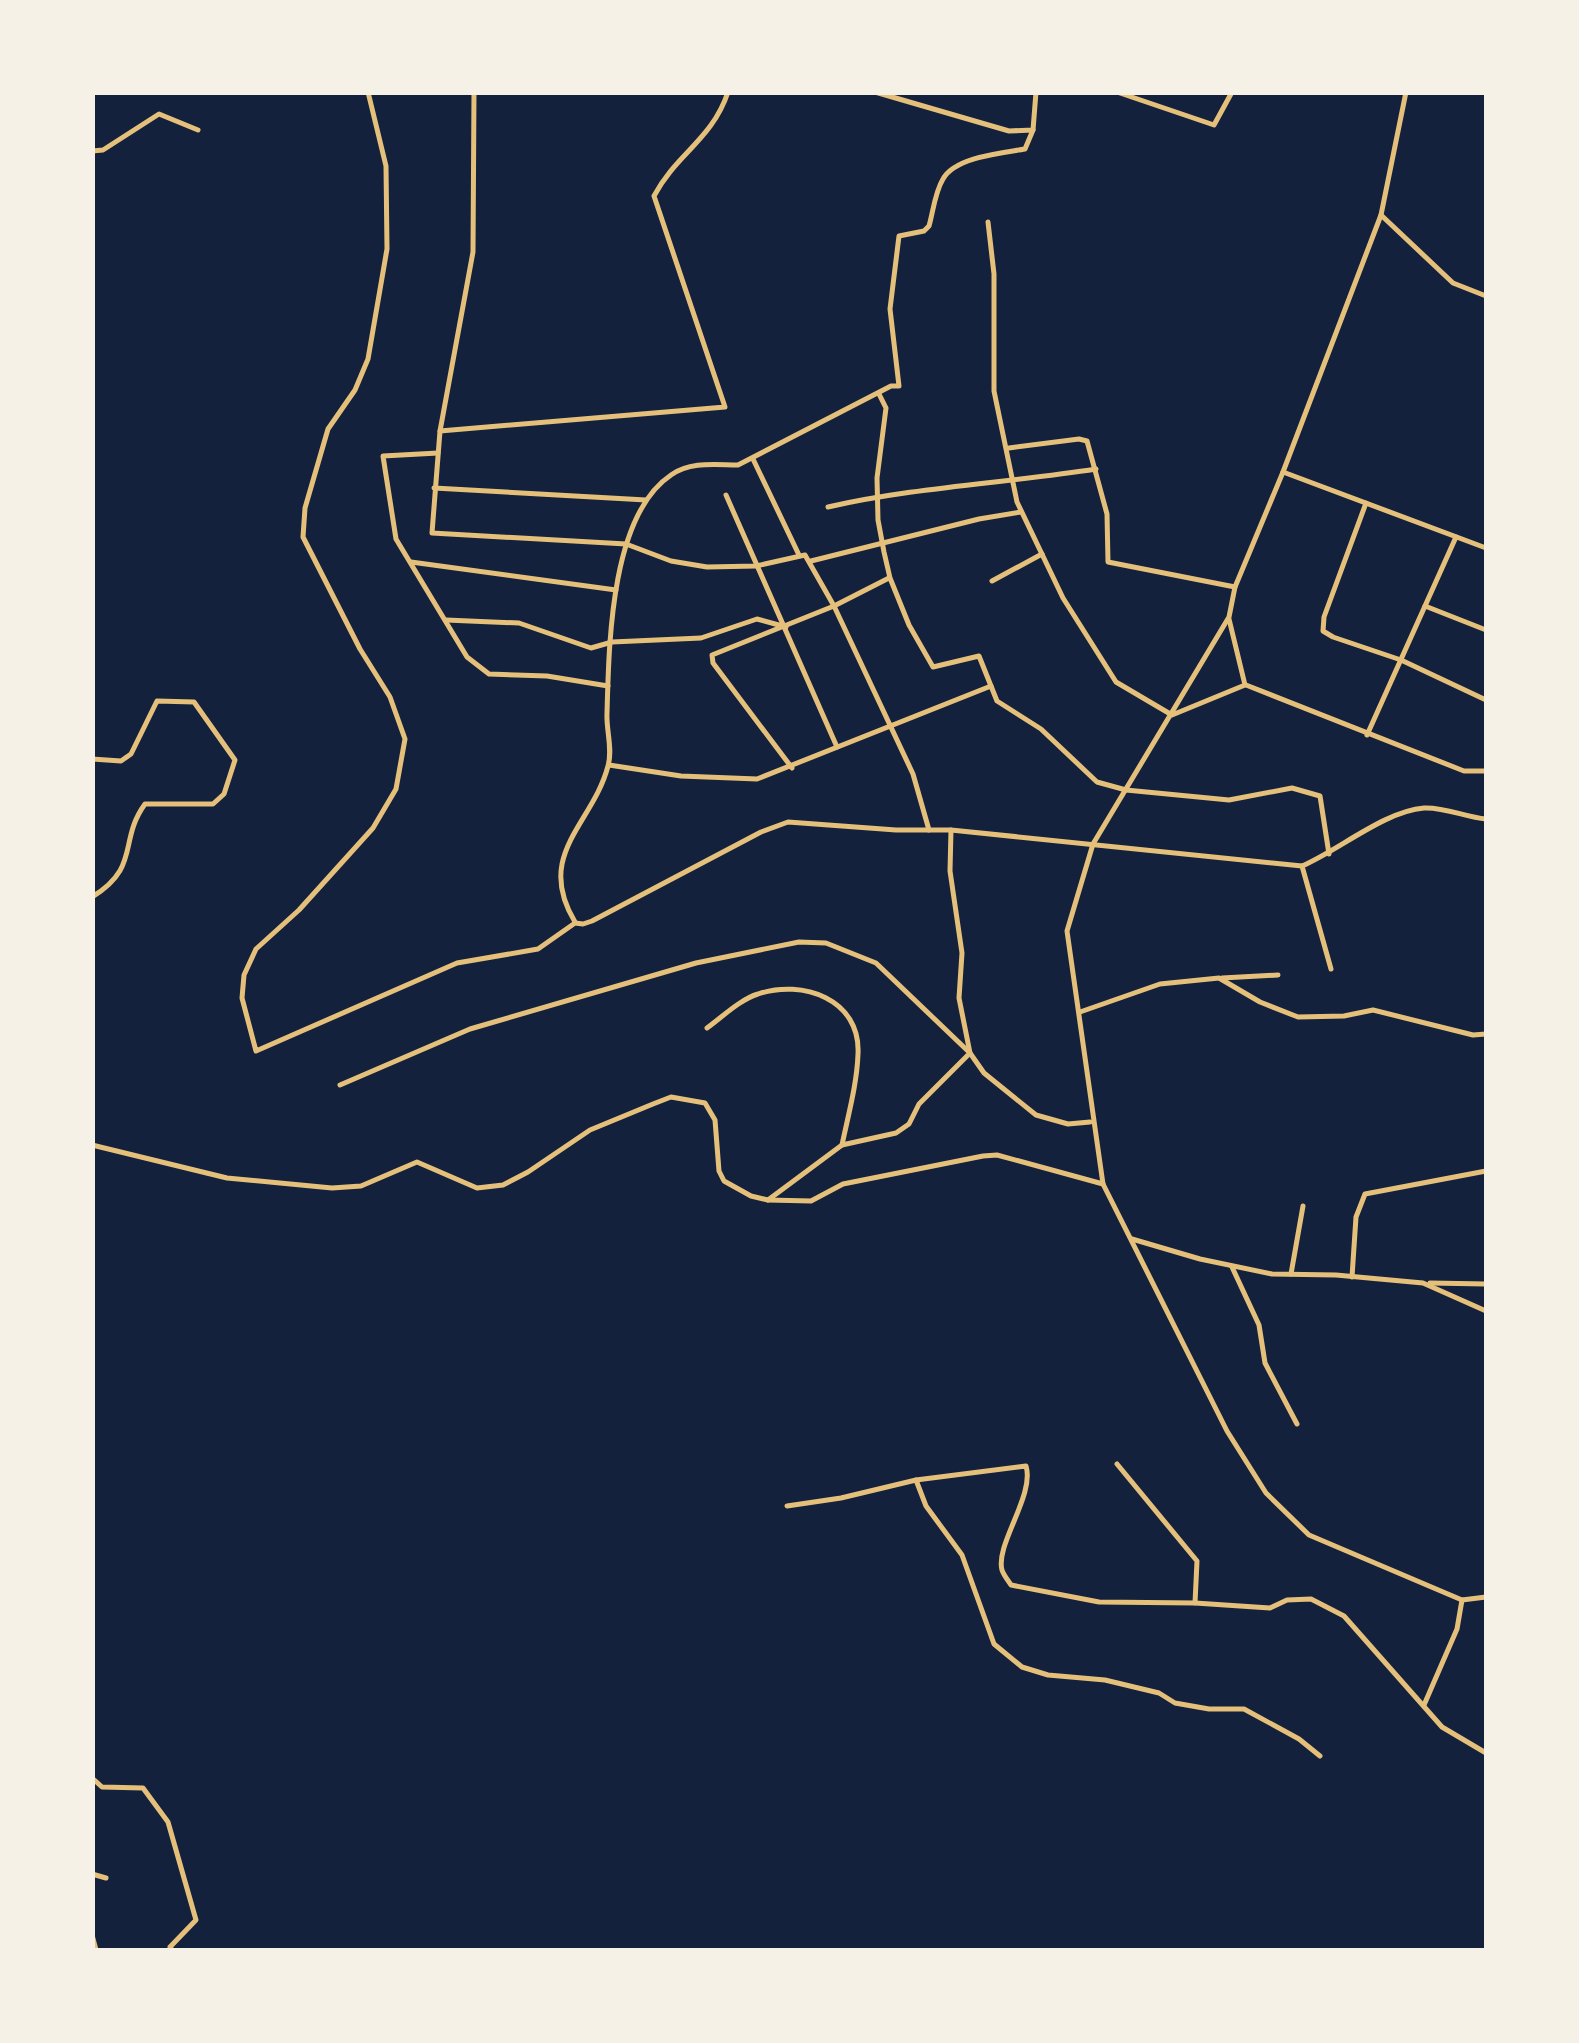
<svg xmlns="http://www.w3.org/2000/svg" width="1579" height="2043" font-family="Roboto,sans-serif">
  <rect width="100%" height="100%" fill="#14213d"/>
  <g fill="none" stroke-linecap="round" stroke-linejoin="round">
    <g stroke="#e5c07b" stroke-width="5">
      <path d="M368,92L386,166L387,249L368,359L355,390L328,429L305,508L303,537L360,649L390,697L405,739L396,789L373,828L299,910L256,949L244,975L242,998L256,1051L457,963L538,949L575,923L583,924L592,921L761,832L788,822L896,830H951L1302,866C1339,850 1385,811 1424,808C1445,807 1465,817 1486,819"/>
      <polyline points="474,92 473,252 440,431 432,533 626,544 671,561 707,567 756,566 805,555 834,606 913,774 929,830"/>
      <polyline points="875,92 1009,131 1033,130 1036,92"/>
      <polyline points="1117,92 1214,125 1232,92"/>
      <polyline points="1406,92 1381,215 1283,472 1235,587 1229,617 1093,844 1067,931 1103,1184 1227,1431 1266,1493 1309,1535 1462,1600 1486,1597"/>
      <polyline points="92,151 103,150 159,114 198,130"/>
      <polyline points="1381,215 1453,283 1486,296"/>
      <polyline points="988,222 994,274 994,391 1017,502 1063,598 1116,682 1172,715 1245,685 1229,619"/>
      <polyline points="879,394 886,408 877,478 878,520 884,552 890,578 909,625 933,667 979,656 997,701 1041,729 1097,782 1126,790 1229,800 1292,788 1320,796 1329,854"/>
      <path d="M440,431L725,407L654,196C676,154 712,140 728,92"/>
      <polyline points="1009,448 1079,439 1087,441 1107,514 1108,562 1235,587"/>
      <polyline points="438,453 383,456 396,539 467,657 489,674 547,676 608,686"/>
      <polyline points="753,459 799,555"/>
      <polyline points="1283,472 1486,548"/>
      <polyline points="434,488 646,500"/>
      <polyline points="726,495 837,747"/>
      <polyline points="1366,503 1324,617 1323,631 1333,637 1401,660 1486,700"/>
      <path d="M828,507C916,487 1007,483 1096,469"/>
      <polyline points="811,561 979,519 1021,512"/>
      <polyline points="411,562 616,590"/>
      <polyline points="992,581 1042,554"/>
      <polyline points="1425,606 1486,630"/>
      <polyline points="446,620 519,623 591,648 612,642 701,638 757,619 786,627"/>
      <polyline points="1246,685 1464,771 1486,771"/>
      <polyline points="1367,735 1456,537"/>
      <path d="M92,759L121,761L131,754L157,701L194,702L235,760L224,794L213,804H145C118,841 141,867 92,897"/>
      <polyline points="609,765 681,776 757,779 991,686"/>
      <polyline points="792,768 713,663 712,655 834,606 889,578"/>
      <polyline points="951,830 950,871 962,953 959,998 970,1053 984,1073 1036,1115 1068,1124 1090,1122"/>
      <polyline points="1302,866 1331,969"/>
      <path d="M575,922C534,854 593,824 608,766C613,749 606,730 607,713C609,646 610,516 671,475C691,461 716,465 738,465L891,386H899L890,309L899,236L924,231L929,226C933,212 935,192 943,179C955,157 1002,153 1025,149L1033,130"/>
      <polyline points="1222,978 1278,975"/>
      <polyline points="1080,1012 1160,984 1219,978 1260,1002 1298,1017 1344,1016 1373,1010 1473,1035 1486,1034"/>
      <path d="M340,1085L470,1029L696,963L799,942L826,943L876,963L970,1053L919,1104L909,1124L896,1133L842,1145C848,1116 857,1084 858,1054C861,999 802,979 758,994C741,999 722,1017 707,1028"/>
      <polyline points="92,1145 227,1178 332,1188 361,1186 417,1162 477,1188 503,1185 528,1172 590,1130 653,1104 671,1097 705,1103 715,1120 719,1171 724,1181 751,1196 768,1200 811,1201 843,1184 983,1156 997,1155 1103,1184"/>
      <polyline points="768,1200 842,1145"/>
      <polyline points="1132,1239 1200,1259 1272,1274 1336,1275 1423,1283 1486,1311"/>
      <polyline points="1232,1267 1259,1325 1265,1363 1297,1424"/>
      <polyline points="1291,1274 1303,1206"/>
      <polyline points="1352,1277 1356,1217 1365,1194 1486,1171"/>
      <polyline points="1430,1283 1486,1284"/>
      <polyline points="1117,1464 1197,1561 1195,1603"/>
      <polyline points="916,1480 926,1506 962,1555 994,1644 1022,1667 1048,1675 1105,1680 1159,1693 1175,1703 1209,1709 1244,1709 1299,1739 1320,1756"/>
      <path d="M787,1506L841,1498L916,1480L1026,1466C1035,1495 995,1545 1002,1570C1004,1576 1008,1580 1011,1585L1099,1602L1195,1603L1270,1608L1287,1600L1311,1599L1344,1616L1442,1727L1486,1753"/>
      <polyline points="1424,1705 1457,1629 1462,1600"/>
      <polyline points="92,1778 102,1787 143,1788 168,1822 196,1920 170,1947 172,1950"/>
      <polyline points="92,1874 106,1878"/>
      <polyline points="92,1935 96,1950"/>
    </g>
  </g>
  <rect width="1579" height="2043" fill="none" stroke="#f6f1e7" stroke-width="190"/>
</svg>
